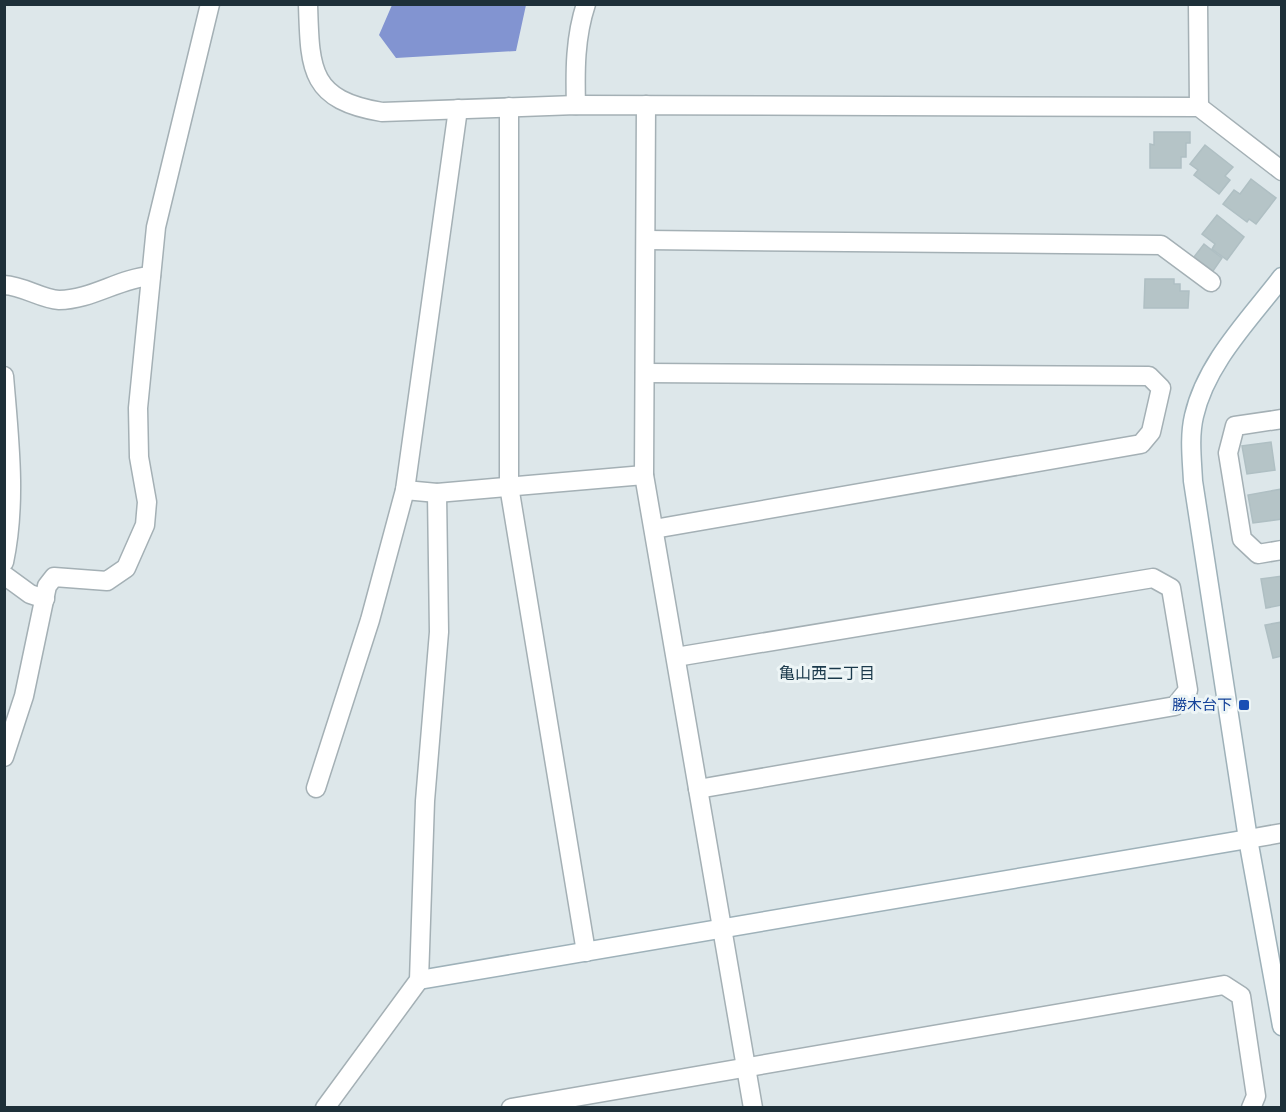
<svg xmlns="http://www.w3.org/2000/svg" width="1286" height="1112" font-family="Quicksand,'Noto Sans JP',sans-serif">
  <rect width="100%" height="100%" fill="#dde7ea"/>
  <polygon fill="#8294d1" points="392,5 392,4 526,5 516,51 396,58 379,35"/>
  <g fill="#b5c4c7" stroke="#afbfc3" stroke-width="1.5">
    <polygon points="1154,132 1190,132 1190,143 1186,143 1186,157 1181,157 1181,168 1150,168 1150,144 1154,145"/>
    <polygon points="1205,145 1233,167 1225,176 1230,180 1219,194 1194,175 1198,170 1190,164"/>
    <polygon points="1251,179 1276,198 1256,224 1249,219 1247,222 1223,204 1234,190 1240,194"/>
    <polygon points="1217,215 1244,237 1227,260 1212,249 1215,244 1202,234"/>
    <polygon points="1204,244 1222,258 1213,271 1194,257"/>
    <polygon points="1145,279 1174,279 1174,284 1180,284 1180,291 1189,291 1188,308 1144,308"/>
    <polygon points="1271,442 1275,470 1247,474 1242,446"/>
    <polygon points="1282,489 1282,519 1253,523 1248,495"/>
    <polygon points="1282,576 1282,605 1266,608 1261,579"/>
    <polygon points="1282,622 1282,656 1273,658 1265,625"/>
  </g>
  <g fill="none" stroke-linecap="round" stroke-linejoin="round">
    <defs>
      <g id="street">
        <path d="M308,4C310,69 309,100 382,112L576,105L1199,107L1282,171"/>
        <polyline points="1198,4 1199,107"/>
        <path d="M576,105C575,71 575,37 586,4"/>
        <polyline points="646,105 644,475 753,1108"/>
        <polyline points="509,107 509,486 586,952"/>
        <polyline points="646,240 1161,245 1211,282"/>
        <path d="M4,285C24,286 41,299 59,300C91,300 120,278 151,276"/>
        <polyline points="645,373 1149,376 1161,388 1151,432 1141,444 654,529"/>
        <path d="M4,376C9,437 17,501 4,562"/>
        <polyline points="1282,419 1235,426 1228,453 1242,539 1258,554 1282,550"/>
        <polyline points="405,490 437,493 644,475"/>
        <polyline points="4,575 30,594 45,599"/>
        <polyline points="676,657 1153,578 1171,588 1188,690 1175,706 698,789"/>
        <polyline points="4,757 24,696 47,586 54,577 107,581 126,568 145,525 147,502 139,457 138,408 156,227 210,4"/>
        <polyline points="316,788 370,620 405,490 458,109"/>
        <polyline points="1248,839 1282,833"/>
        <polyline points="325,1108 419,980 425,801 439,632 437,493"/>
        <polyline points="511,1108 1224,985 1241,996 1256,1096 1251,1108"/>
      </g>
      <g id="secondary">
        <path d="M1282,277C1249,320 1206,363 1194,416C1189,437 1192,460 1193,481L1248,839L1282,1026"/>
        <polyline points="419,980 1248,839"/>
      </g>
    </defs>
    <use href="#street" stroke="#a4b0b5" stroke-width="21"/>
    <use href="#secondary" stroke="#9eb1b9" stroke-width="21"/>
    <use href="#street" stroke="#fff" stroke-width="18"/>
    <use href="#secondary" stroke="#fff" stroke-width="18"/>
  </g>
  <rect fill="#1a4fb4" stroke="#edf5f6" stroke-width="2" x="1238" y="699" width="12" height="12" rx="3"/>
  <g text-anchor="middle" stroke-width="6" stroke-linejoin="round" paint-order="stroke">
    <g font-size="15" fill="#164399" stroke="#edf5f6" text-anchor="end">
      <text x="1232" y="710">勝木台下</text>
    </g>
    <g font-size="16" fill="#1a394b" stroke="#edf5f6">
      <text x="827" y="679">亀山西二丁目</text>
    </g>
  </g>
  <rect width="1286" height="1112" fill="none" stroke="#1e3039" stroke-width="12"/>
</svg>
